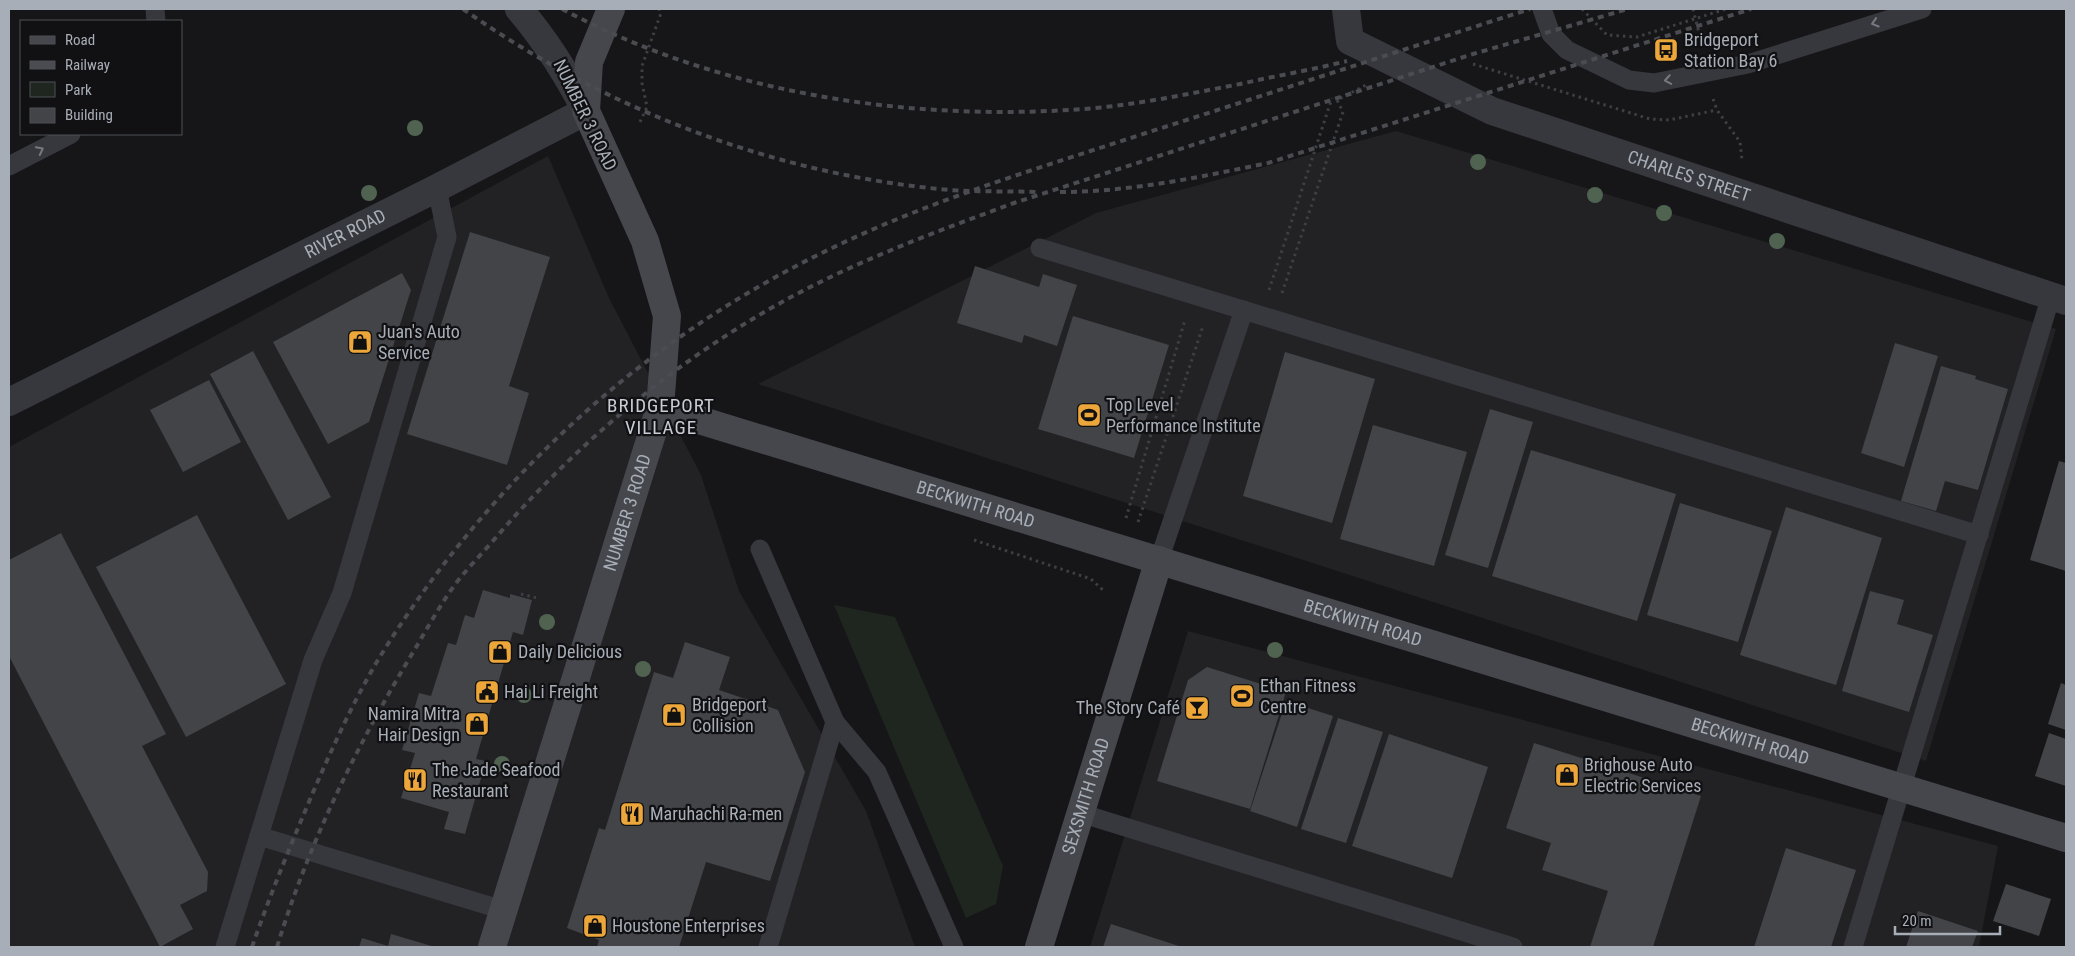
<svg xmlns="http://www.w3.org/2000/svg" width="2075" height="956" font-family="'Roboto Condensed',sans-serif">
  <rect width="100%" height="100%" fill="#161618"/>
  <g fill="#222225">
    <polygon points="1396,131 2056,329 1926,761 758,384 1096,213"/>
    <polygon points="548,156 609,298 701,475 739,591 866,811 915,947 9,947 9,447"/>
    <polygon points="1188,631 1998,846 1979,947 1090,947"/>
  </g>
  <polygon fill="#1e261f" points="834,605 895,617 1003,866 996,904 966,918"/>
  <g fill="#424448">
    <polygon points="470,232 550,257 509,386 529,393 507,465 407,434"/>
    <polygon points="975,266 1039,287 1043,274 1077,285 1057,346 1024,335 1022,343 957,323"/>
    <polygon points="402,273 411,290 369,422 328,444 273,342"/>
    <polygon points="1073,316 1169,345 1134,458 1038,429"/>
    <polygon points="1895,343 1938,356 1904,467 1861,453"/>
    <polygon points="253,351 331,497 288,520 210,374"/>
    <polygon points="1285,352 1375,379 1332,523 1243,496"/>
    <polygon points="1941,366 1976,376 1975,379 2008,389 1978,490 1945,481 1936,511 1901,501"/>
    <polygon points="209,380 241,442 183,472 150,410"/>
    <polygon points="1490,409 1533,422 1488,568 1445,555"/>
    <polygon points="1373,425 1467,452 1434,566 1340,539"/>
    <polygon points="1531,450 1676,494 1637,621 1492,576"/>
    <polygon points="2059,461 2066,463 2066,571 2030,560"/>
    <polygon points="1680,503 1772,531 1738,642 1647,615"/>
    <polygon points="1786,507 1882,538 1836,685 1740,655"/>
    <polygon points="197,515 286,684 186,737 96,567"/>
    <polygon points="61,533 166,734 142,746 208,872 207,891 180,905 193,929 160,947 9,656 9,560"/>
    <polygon points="483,590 510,598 510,594 532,600 523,635 513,632 476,759 486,761 465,834 444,829 449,812 401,798 415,753 402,750 419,693 431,696 448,643 456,645 465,615 474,618"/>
    <polygon points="1870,591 1904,600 1897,624 1933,635 1909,712 1842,691"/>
    <polygon points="685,642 730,657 719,690 778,710 805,772 770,881 706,862 679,947 597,947 599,940 567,928 599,828 605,830 654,672 673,678"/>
    <polygon points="1207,667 1286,692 1250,809 1157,781 1188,680"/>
    <polygon points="2061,683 2066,685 2066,730 2048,724"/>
    <polygon points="1286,701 1333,716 1297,827 1250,811"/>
    <polygon points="1338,718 1383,732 1346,843 1301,829"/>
    <polygon points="2049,733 2066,739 2066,786 2035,776"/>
    <polygon points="1389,734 1488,767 1452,878 1352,846"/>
    <polygon points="1534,743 1701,796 1653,947 1590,947 1608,891 1542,870 1551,843 1506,828"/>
    <polygon points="1786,848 1856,870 1831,947 1754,947"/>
    <polygon points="2006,884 2051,899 2039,936 1993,921"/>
    <polygon points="1918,911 1978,931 1972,947 1906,947"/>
    <polygon points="1111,924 1182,947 1103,947"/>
    <polygon points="391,934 435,947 359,947 362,938 388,946"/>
  </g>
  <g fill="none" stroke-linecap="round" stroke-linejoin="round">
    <g stroke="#3d3f44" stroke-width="3" stroke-dasharray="2.5 4" stroke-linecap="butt">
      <polyline points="1582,9 1607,35 1637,37 1726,9"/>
      <polyline points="1693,9 1701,41"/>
      <polyline points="1473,64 1650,119 1669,120 1717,110"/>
      <polyline points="1713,99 1717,110 1740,142 1742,160"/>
      <polyline points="640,122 647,107 642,83 642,66 661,13 659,9"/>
      <polyline points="1269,290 1332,98"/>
      <polyline points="1282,293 1343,112 1337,100 1366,85"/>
      <polyline points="1126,518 1185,320"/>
      <polyline points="1138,522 1203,326"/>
      <polyline points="974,540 1091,579 1105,592"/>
      <polyline points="521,594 537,598"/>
    </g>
    <g stroke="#37383d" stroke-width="19">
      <polyline points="155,9 156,21"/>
      <polyline points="1542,9 1551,34 1567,50 1629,80 1654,83 1748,64 1922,9"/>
      <polyline points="9,166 71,134"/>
      <polyline points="1040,248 1979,535"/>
      <polyline points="760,549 835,722 877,772 954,947"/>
      <polyline points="1159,560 1244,310"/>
      <polyline points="1080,813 1513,947"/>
      <polyline points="259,836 503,910"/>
      <polyline points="225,947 313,660 342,593 447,237 437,188"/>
      <polyline points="768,947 835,722"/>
      <polyline points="1853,947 2051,296"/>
    </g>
    <g stroke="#37383d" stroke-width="28">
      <path id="s1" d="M1346,9L1350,41L1492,111L2066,301"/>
      <path id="s2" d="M9,402L437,188L586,111C566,72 547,42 519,9"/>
    </g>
    <g stroke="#45474d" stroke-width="28">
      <path id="s3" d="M660,408L2066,838"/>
      <path id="s4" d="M492,947L660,408L667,316L645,241L586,111L589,62L611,9"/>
      <path id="s5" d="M1039,947L1159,560"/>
    </g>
    <g stroke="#4a4c52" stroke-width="4" stroke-dasharray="6 5" stroke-linecap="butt">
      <path d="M463,9C607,110 775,175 950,190C979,192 1008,191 1037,192"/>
      <path d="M562,9C720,93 906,122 1084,109C1136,105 1188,94 1240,84C1275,76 1311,70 1347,61"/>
      <path d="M1060,192C1130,192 1200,177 1268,163L1751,9"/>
      <path d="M252,947C271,892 294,837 317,783C336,740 356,696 381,655C489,481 644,338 830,249C931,200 1039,168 1146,133C1274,92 1402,50 1530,9"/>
      <path d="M277,947C309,842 358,743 415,649C426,630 437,611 449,593C461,575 477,559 492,542C573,447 672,363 782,302C856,261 935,232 1014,203L1473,54L1628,9"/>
    </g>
  </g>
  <g fill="#506351">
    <circle cx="415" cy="128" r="8"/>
    <circle cx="1478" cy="162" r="8"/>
    <circle cx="369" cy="193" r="8"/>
    <circle cx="1595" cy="195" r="8"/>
    <circle cx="1664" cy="213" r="8"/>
    <circle cx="1777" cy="241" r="8"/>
    <circle cx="547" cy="622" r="8"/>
    <circle cx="1275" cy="650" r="8"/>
    <circle cx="643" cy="669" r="8"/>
    <circle cx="524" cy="695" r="8"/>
    <circle cx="502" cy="764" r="8"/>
  </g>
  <defs><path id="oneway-chevron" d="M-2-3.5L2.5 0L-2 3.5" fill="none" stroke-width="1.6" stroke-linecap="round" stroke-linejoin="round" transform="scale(1.25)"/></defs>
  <g stroke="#757980">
    <use href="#oneway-chevron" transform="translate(1875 23) rotate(163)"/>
    <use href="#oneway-chevron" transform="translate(1668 80) rotate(170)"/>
    <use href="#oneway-chevron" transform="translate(40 150) rotate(-27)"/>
  </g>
  <defs>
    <symbol id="bus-square" viewBox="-11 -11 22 22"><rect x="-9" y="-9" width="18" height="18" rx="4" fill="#eda639" stroke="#111113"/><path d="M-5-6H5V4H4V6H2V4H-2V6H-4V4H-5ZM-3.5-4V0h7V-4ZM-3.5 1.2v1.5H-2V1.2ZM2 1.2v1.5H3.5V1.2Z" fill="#111"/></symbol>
    <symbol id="shop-square" viewBox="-11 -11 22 22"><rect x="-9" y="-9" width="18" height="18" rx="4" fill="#eda639" stroke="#111113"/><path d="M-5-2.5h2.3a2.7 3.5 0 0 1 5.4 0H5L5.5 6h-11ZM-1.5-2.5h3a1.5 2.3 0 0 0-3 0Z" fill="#111"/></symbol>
    <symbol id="stadium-square" viewBox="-11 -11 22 22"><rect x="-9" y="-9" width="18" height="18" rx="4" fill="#eda639" stroke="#111113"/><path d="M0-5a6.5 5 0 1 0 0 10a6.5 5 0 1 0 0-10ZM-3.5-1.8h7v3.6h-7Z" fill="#111"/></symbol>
    <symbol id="civic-square" viewBox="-11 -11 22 22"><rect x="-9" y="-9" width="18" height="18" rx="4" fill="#eda639" stroke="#111113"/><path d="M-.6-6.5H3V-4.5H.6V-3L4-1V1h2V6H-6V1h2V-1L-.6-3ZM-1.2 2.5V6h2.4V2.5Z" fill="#111"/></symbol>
    <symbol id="bar-square" viewBox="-11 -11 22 22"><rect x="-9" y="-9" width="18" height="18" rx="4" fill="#eda639" stroke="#111113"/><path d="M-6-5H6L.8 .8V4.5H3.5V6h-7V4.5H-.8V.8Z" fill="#111"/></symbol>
    <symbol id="restaurant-square" viewBox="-11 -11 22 22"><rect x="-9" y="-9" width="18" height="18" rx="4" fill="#eda639" stroke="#111113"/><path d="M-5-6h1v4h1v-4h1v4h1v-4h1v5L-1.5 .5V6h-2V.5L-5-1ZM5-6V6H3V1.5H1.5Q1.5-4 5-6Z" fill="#111"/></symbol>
  </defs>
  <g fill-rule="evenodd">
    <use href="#bus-square" x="1652" y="36" width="28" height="28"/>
    <use href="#shop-square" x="346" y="328" width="28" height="28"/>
    <use href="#stadium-square" x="1075" y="401" width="28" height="28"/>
    <use href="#shop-square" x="486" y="638" width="28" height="28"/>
    <use href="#civic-square" x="473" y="678" width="28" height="28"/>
    <use href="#stadium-square" x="1228" y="682" width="28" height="28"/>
    <use href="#bar-square" x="1183" y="694" width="28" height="28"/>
    <use href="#shop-square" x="660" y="701" width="28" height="28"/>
    <use href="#shop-square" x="463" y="710" width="28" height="28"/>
    <use href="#shop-square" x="1553" y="761" width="28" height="28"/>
    <use href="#restaurant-square" x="401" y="766" width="28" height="28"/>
    <use href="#restaurant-square" x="618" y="800" width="28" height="28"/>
    <use href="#shop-square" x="581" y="912" width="28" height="28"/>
  </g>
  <g text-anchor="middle" stroke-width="4.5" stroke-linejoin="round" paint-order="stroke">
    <g font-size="18" fill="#a8aeb7" stroke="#111113" text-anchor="start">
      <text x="1684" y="46">Bridgeport<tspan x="1684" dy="21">Station Bay 6</tspan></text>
      <text x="378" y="338">Juan's Auto<tspan x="378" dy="21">Service</tspan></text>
      <text x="1106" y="411">Top Level<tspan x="1106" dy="21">Performance Institute</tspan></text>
      <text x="518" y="658">Daily Delicious</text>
      <text x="1260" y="692">Ethan Fitness<tspan x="1260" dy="21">Centre</tspan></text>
      <text x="504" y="698">Hai Li Freight</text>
      <text x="692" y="711">Bridgeport<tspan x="692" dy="21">Collision</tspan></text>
      <text x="1180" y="714" text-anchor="end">The Story Café</text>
      <text x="460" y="720" text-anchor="end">Namira Mitra<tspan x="460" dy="21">Hair Design</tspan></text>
      <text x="1584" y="771">Brighouse Auto<tspan x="1584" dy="21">Electric Services</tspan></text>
      <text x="432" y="776">The Jade Seafood<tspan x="432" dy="21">Restaurant</tspan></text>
      <text x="650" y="820">Maruhachi Ra-men</text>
      <text x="612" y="932">Houstone Enterprises</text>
    </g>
    <g font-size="18" fill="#a8aeb7" stroke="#111113">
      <text transform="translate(585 115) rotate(64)" y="6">NUMBER 3 ROAD</text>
      <text dy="6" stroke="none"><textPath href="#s1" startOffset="398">CHARLES STREET</textPath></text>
      <text dy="6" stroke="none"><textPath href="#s2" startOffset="376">RIVER ROAD</textPath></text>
      <text dy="6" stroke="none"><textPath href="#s3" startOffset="330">BECKWITH ROAD</textPath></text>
      <text dy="6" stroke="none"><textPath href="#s4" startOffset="455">NUMBER 3 ROAD</textPath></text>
      <text dy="6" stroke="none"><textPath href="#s3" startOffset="735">BECKWITH ROAD</textPath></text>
      <text dy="6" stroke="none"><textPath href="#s3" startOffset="1140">BECKWITH ROAD</textPath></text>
      <text dy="6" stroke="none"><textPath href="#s5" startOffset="158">SEXSMITH ROAD</textPath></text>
    </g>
    <g font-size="19" letter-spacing="1" fill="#c9ccd4" stroke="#111113">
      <text x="661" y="412">BRIDGEPORT<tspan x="661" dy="22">VILLAGE</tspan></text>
    </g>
  </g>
  <rect width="2075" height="956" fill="none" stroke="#a8aeb7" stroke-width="20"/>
  <rect x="20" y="20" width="162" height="115" fill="#111113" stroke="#4d5055"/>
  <rect x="30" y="36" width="25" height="8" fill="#45474d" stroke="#4d5055"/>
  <text x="65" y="45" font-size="15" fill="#a8aeb7">Road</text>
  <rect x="30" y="61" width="25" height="8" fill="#4a4c52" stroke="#4d5055"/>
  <text x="65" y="70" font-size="15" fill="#a8aeb7">Railway</text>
  <rect x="30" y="82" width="25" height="15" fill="#1e261f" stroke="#4d5055"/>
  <text x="65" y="95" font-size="15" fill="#a8aeb7">Park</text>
  <rect x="30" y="108" width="25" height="15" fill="#424448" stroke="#4d5055"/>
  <text x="65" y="120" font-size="15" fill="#a8aeb7">Building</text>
  <path d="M1895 926v8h105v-8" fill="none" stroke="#a8aeb7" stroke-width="2.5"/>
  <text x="1902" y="926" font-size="15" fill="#a8aeb7" stroke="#111113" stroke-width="4" paint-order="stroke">20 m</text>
</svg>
